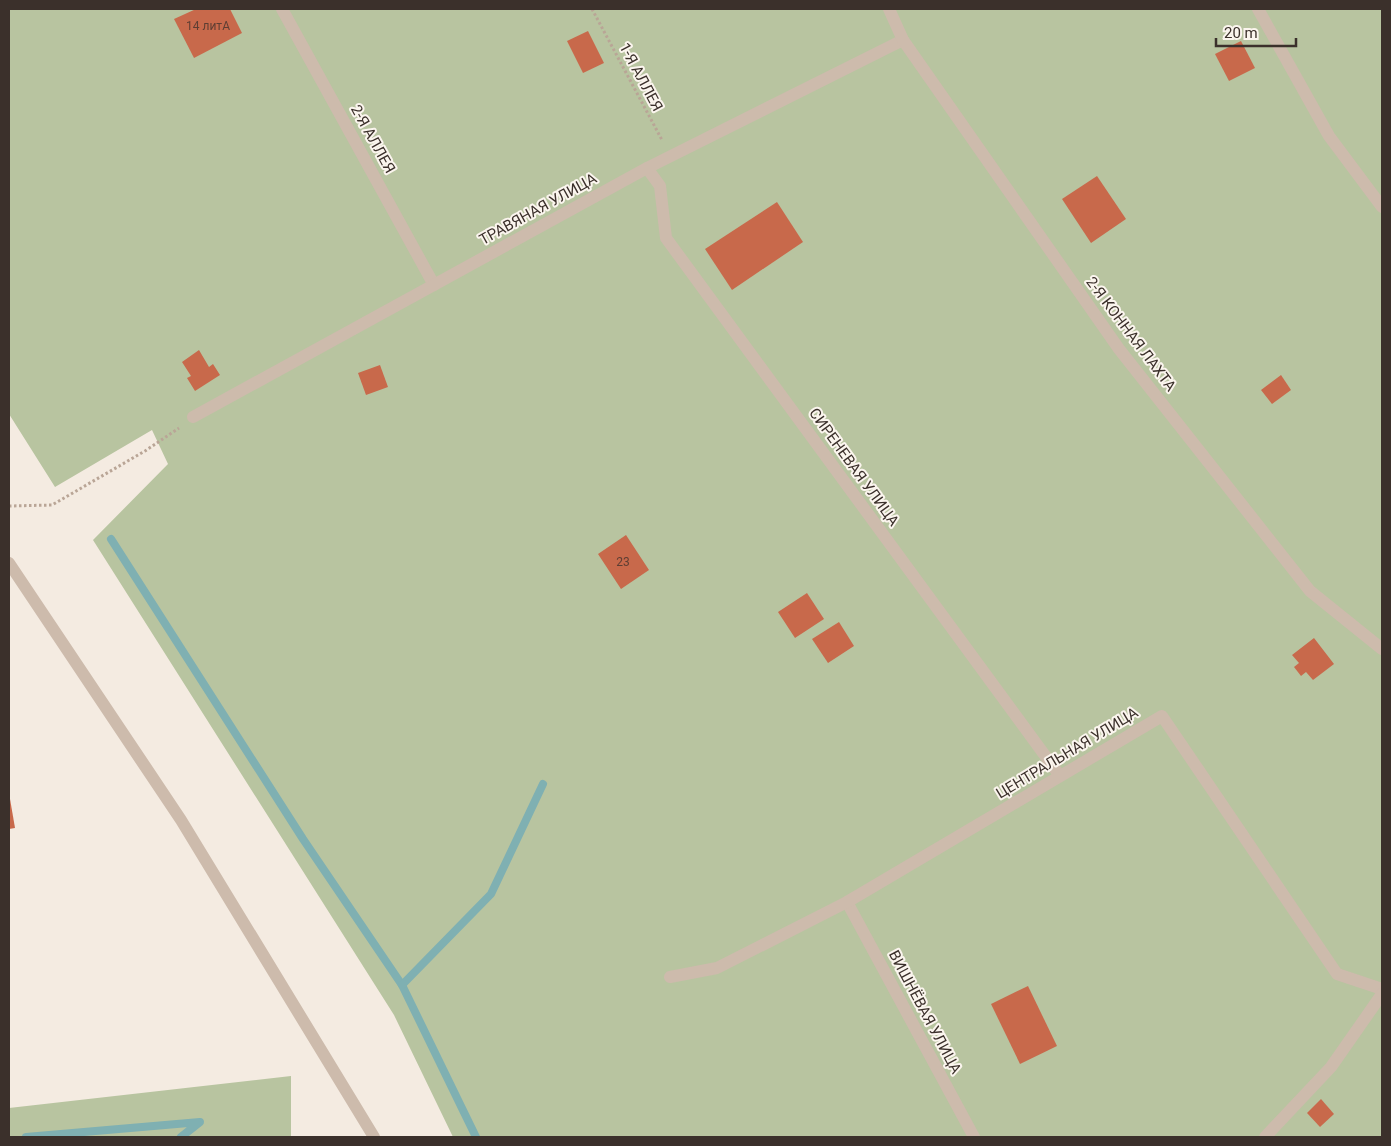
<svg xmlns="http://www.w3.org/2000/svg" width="1391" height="1146" font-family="Roboto,sans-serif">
  <rect width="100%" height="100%" fill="#f4ebe1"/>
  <g fill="#b8c4a0">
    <polygon points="9,9 1382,9 1382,1137 453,1137 394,1015 93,540 168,464 152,430 55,487 9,414"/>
    <polygon points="291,1076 291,1137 9,1137 9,1108"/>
  </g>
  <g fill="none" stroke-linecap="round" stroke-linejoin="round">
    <g stroke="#7fb0b2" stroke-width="8">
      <polyline points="111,539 303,839 402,985 476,1137"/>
      <polyline points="402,985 491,894 543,784"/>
      <polyline points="26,1137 200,1122 181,1137"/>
    </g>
  </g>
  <g fill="#c8694b">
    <polygon points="196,9 230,9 242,33 194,58 174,19"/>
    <polygon points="588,31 604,63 583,73 567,41"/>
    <polygon points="1241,41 1255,68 1229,81 1215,54"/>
    <polygon points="1097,176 1126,219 1091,243 1062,199"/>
    <polygon points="777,202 803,242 732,290 705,249"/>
    <polygon points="199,350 209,367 213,364 220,375 195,391 187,378 191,376 182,362"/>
    <polygon points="380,365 388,387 366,395 358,373"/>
    <polygon points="1281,375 1291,390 1272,404 1261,390"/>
    <polygon points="626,535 649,570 621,589 598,554"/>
    <polygon points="807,593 824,619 795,638 778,612"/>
    <polygon points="839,622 854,646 828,663 812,639"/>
    <polygon points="1314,638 1334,664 1313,680 1306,672 1301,676 1294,667 1299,663 1292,655"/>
    <polygon points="9,793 15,828 9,829"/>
    <polygon points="1028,986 1057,1046 1020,1064 991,1004"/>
    <polygon points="1321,1099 1334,1114 1320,1127 1307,1113"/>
  </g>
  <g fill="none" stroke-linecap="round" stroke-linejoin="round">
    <g stroke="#b9a596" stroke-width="3" stroke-dasharray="2.5 2.5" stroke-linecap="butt">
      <polyline points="592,9 662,140"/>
      <polyline points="9,506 52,505 145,451 179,428"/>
    </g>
    <g stroke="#cdbbac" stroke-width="12">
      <polyline points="282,9 434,285"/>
      <polyline points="1258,9 1329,136 1382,207"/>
      <polyline points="647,168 660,186 666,238 1060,776"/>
      <polyline points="193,417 647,168 903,40"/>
      <polyline points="847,902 974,1137"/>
      <polyline points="670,977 717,968 847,902 1162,716 1337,974 1382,989"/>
      <polyline points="1265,1137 1331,1067 1382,994"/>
    </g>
    <g stroke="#cdbbac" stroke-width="12">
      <polyline points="889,9 903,40 1119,349 1310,591 1382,649"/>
      <polyline points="9,563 181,820 374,1137"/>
    </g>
  </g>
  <g text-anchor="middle" stroke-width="4" stroke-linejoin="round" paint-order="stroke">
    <g font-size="12" fill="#5e3e33">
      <text x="208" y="30">14 литА</text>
      <text x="623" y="566">23</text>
    </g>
    <g font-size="15" fill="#3b302b" stroke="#fbf5ee">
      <text transform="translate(641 77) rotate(62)" y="5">1-Я АЛЛЕЯ</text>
      <text transform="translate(373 139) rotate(61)" y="5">2-Я АЛЛЕЯ</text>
      <text transform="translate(538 209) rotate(-29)" y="5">ТРАВЯНАЯ УЛИЦА</text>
      <text transform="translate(1131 334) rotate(53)" y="5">2-Я КОННАЯ ЛАХТА</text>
      <text transform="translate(854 467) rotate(54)" y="5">СИРЕНЕВАЯ УЛИЦА</text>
      <text transform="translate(1067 753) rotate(-31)" y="5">ЦЕНТРАЛЬНАЯ УЛИЦА</text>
      <text transform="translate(925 1012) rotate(62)" y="5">ВИШНЁВАЯ УЛИЦА</text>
    </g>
  </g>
  <rect width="1391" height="1146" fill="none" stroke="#3b302b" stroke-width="20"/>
  <path d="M1216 38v8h80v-8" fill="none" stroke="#3b302b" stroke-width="2.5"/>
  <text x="1224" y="38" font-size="15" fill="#3b302b" stroke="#fbf5ee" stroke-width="4" paint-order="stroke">20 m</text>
</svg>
